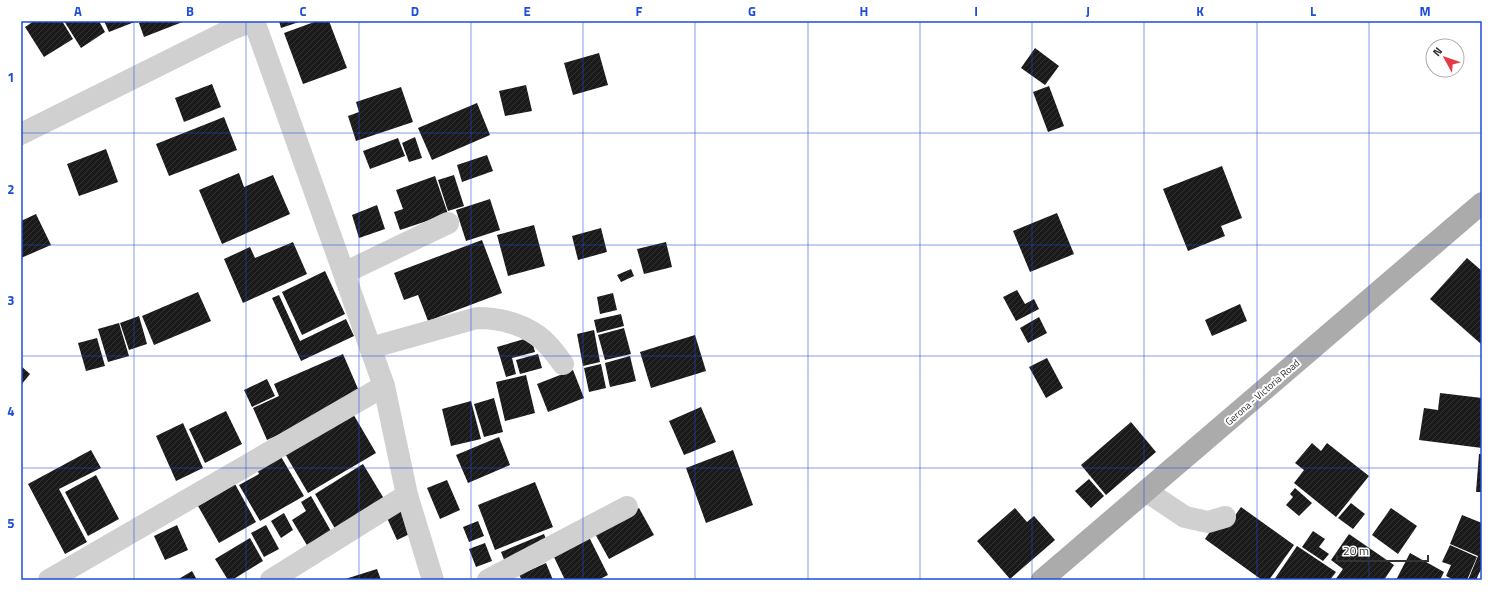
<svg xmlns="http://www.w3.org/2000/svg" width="1503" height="601" font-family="'Titillium Web',sans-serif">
  <defs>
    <pattern id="building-hatch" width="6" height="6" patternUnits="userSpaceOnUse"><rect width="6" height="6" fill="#1a1a1a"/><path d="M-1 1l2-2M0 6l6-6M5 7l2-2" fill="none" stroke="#333"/></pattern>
  </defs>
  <rect width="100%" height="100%" fill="#fff"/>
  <g fill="url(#building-hatch)">
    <polygon points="34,21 62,21 73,39 44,57 25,27"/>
    <polygon points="64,21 99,21 105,32 81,48"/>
    <polygon points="104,21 137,21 109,32"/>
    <polygon points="144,21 185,21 144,37 139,23"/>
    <polygon points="279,21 302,21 281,28"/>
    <polygon points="317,21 329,21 347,68 303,84 284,33"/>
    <polygon points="1035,48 1059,66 1045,85 1021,68"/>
    <polygon points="599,53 608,85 573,95 564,63"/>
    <polygon points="212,84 221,107 184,122 175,98"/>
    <polygon points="526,85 532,111 505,116 499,91"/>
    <polygon points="1049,86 1064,126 1048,132 1033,92"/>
    <polygon points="401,87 413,122 356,141 348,116 359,112 356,102"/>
    <polygon points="477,103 490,135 432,160 418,128"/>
    <polygon points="224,117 237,150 169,176 156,144"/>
    <polygon points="415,137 422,158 409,162 402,143"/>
    <polygon points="398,138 405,156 370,169 363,151"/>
    <polygon points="106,149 118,182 79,196 67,164"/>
    <polygon points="487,155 493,171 462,182 457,165"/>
    <polygon points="1222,166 1242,218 1221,226 1225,236 1188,251 1163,189"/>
    <polygon points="239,173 244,187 273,175 290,214 222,244 199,190"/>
    <polygon points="454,175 464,206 448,211 438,180"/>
    <polygon points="435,176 448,214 400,230 394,212 403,209 396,190"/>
    <polygon points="490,199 500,230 466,241 456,210"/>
    <polygon points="377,205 385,229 359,238 352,215"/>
    <polygon points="1057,213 1074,254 1030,272 1013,231"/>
    <polygon points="36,214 51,245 21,258 21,221"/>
    <polygon points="534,225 545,266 508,276 497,235"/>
    <polygon points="601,228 607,252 578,260 572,236"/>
    <polygon points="482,240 502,293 428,321 418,295 404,300 394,273"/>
    <polygon points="293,242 307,274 243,303 224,259 250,247 255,258"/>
    <polygon points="666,242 672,267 644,274 637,249"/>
    <polygon points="1467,258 1482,271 1482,342 1481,344 1430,299"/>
    <polygon points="631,269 634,276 621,282 617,275"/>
    <polygon points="325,271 345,314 302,335 282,292"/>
    <polygon points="1017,290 1025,304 1034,299 1039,309 1016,321 1003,297"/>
    <polygon points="198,292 211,321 154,345 142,316"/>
    <polygon points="613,293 617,310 600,314 597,297"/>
    <polygon points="279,295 300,341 346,319 354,336 301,361 272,298"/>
    <polygon points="1240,304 1247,321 1212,336 1205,320"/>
    <polygon points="621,314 624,326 597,333 594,320"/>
    <polygon points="139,316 147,344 129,350 120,323"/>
    <polygon points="1039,317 1047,333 1028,343 1020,328"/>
    <polygon points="119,323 129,356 108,362 98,329"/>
    <polygon points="624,328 631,354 605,360 598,335"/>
    <polygon points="594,330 600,362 583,366 577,334"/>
    <polygon points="695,335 706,371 651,388 640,352"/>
    <polygon points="531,337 535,352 512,358 516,374 506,377 497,347"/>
    <polygon points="97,338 105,366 86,371 78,343"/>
    <polygon points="343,354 362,398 267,440 253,408 279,396 274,384"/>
    <polygon points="538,354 542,368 520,374 516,360"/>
    <polygon points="630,356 636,381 610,387 605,363"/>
    <polygon points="1047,358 1063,388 1046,398 1029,367"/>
    <polygon points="601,364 606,388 589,392 584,368"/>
    <polygon points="21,366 30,374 21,385"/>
    <polygon points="573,370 584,398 548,412 537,384"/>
    <polygon points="526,375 535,413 505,421 496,382"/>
    <polygon points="267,379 275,396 252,407 244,390"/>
    <polygon points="1440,393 1482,398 1482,448 1419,440 1424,408 1438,410"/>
    <polygon points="494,398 503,432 484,437 474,404"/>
    <polygon points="471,401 481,439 451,446 442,409"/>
    <polygon points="701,407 716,442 684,455 669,421"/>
    <polygon points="226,411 242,444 205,463 189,429"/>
    <polygon points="352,412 376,453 308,493 284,452"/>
    <polygon points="1131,422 1156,452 1106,495 1081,465"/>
    <polygon points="183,423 203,468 176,481 156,436"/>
    <polygon points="499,437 510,465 468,483 456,455"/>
    <polygon points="1312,443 1321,451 1327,443 1369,476 1336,517 1294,483 1304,470 1295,463"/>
    <polygon points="91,450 101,468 59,489 87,542 65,554 28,484"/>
    <polygon points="733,450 753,505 706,523 686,468"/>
    <polygon points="1479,454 1482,454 1482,492 1476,492"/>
    <polygon points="280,455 304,496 260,521 239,485 259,474 257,469"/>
    <polygon points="363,464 386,502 337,532 315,494"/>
    <polygon points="96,475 119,519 88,536 65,492"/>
    <polygon points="1089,479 1104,496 1091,508 1075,491"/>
    <polygon points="447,480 460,510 440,519 427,488"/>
    <polygon points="535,482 553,527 495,550 478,505"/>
    <polygon points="235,484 256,522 219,543 198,506"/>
    <polygon points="1295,488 1312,503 1299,516 1286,505 1293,497 1290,494"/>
    <polygon points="311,496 332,533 308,547 292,520 306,511 301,502"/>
    <polygon points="1351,503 1365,514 1353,529 1338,518"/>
    <polygon points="1241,507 1294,545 1269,580 1262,580 1205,539 1218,520 1227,527"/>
    <polygon points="639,508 654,535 609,559 594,532"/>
    <polygon points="1015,508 1027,522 1034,516 1055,540 1010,579 977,541"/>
    <polygon points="1391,508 1417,526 1398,554 1372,535"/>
    <polygon points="404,509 414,532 397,540 387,518"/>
    <polygon points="284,513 293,530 281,538 271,521"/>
    <polygon points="1462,515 1482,523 1482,567 1476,580 1468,580 1478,556 1450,544"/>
    <polygon points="478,521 484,536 469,542 463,527"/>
    <polygon points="177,525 188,550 165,560 154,536"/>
    <polygon points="266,525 279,549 264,557 251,533"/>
    <polygon points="1313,531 1325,539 1319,547 1329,554 1323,561 1302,547"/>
    <polygon points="544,534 548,544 505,562 501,552"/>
    <polygon points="1349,534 1394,565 1384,580 1335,580 1343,569 1331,560"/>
    <polygon points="589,537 608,575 598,580 565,580 553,555"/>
    <polygon points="250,538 263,561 232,580 228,580 215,559"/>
    <polygon points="485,543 492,561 476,567 469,549"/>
    <polygon points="1450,545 1477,557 1467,580 1454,580 1446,576 1451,565 1442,562"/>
    <polygon points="1297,546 1336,572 1330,580 1274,580"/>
    <polygon points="1410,553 1444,572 1440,580 1396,580"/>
    <polygon points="546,563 553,580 522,580 519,575"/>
    <polygon points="377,569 381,580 342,580"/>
    <polygon points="192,571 197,580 177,580"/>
  </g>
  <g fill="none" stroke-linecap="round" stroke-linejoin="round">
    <g stroke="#d0d0d0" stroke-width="22">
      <polyline points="254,21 384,386 407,495 433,580"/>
      <polyline points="21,134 232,29 252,21"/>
      <polyline points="344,273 448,223"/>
      <path d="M370,348L477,318C499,318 520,323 538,336C548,343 556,354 563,364"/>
      <polyline points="1146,491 1185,517 1208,522 1225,517"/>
      <polyline points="49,580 384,386"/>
      <polyline points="271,580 407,495"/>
      <polyline points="488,580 627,507"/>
    </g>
    <polyline stroke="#ababab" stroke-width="22" points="1042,580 1482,203"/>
  </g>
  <path fill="none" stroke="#1d4ed8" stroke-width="1" stroke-opacity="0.55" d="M134,21V580M246,21V580M359,21V580M471,21V580M583,21V580M695,21V580M808,21V580M920,21V580M1032,21V580M1144,21V580M1257,21V580M1369,21V580M21,133H1482M21,245H1482M21,356H1482M21,468H1482"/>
  <g text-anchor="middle" stroke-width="4" stroke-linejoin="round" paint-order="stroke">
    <g font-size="10" fill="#333" stroke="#fff">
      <text transform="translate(1262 392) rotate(-41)" y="4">Gerona - Victoria Road</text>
    </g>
  </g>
  <rect width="1503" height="601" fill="none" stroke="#ffffff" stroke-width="44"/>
  <g transform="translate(1445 58) rotate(310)"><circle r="19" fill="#ffffff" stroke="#adadad"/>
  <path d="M0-3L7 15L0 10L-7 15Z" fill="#e63946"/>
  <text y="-6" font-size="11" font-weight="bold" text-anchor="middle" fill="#333333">N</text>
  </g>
  <path d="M1337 555v6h91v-6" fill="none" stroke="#333333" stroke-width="2"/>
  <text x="1343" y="555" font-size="12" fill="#333333" stroke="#ffffff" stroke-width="3" paint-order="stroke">20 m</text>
  <rect x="22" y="22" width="1459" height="557" fill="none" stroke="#1d4ed8" stroke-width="1.5"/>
  <g font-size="13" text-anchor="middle" font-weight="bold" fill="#1d4ed8">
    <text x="78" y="16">A</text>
    <text x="190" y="16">B</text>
    <text x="303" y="16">C</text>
    <text x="415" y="16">D</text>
    <text x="527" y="16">E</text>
    <text x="639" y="16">F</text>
    <text x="752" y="16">G</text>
    <text x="864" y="16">H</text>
    <text x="976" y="16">I</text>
    <text x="1088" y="16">J</text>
    <text x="1200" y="16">K</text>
    <text x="1313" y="16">L</text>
    <text x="1425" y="16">M</text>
    <text x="11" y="82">1</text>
    <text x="11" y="194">2</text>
    <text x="11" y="305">3</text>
    <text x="11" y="416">4</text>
    <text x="11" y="528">5</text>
  </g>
</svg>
